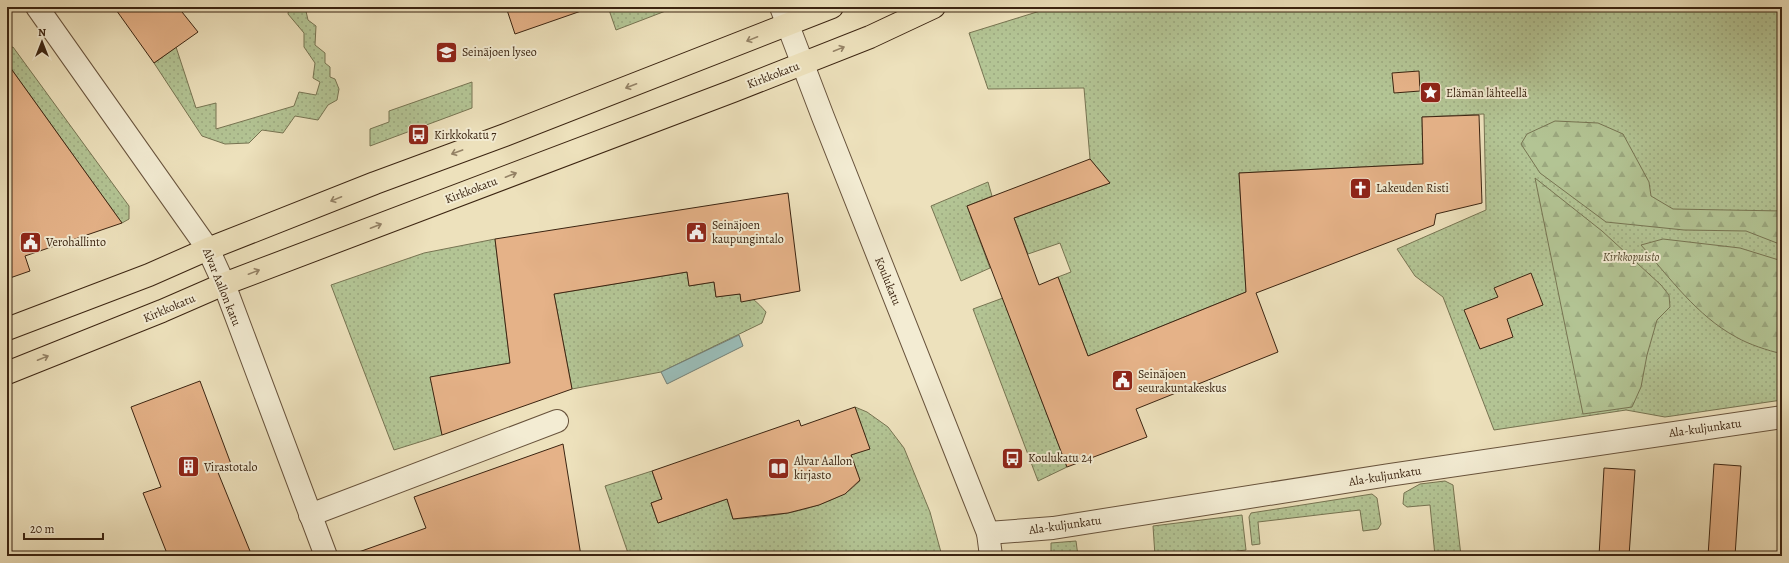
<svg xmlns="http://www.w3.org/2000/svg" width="1789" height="563" font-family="Alegreya,serif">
  <defs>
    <pattern id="green-dots" width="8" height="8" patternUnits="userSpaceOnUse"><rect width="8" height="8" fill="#b3c494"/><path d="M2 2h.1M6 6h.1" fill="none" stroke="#9ba87f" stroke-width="1.8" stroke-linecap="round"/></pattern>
    <pattern id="forest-firs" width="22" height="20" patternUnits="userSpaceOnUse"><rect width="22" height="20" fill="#b3c494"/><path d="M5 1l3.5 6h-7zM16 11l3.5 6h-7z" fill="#9ba87f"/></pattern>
  </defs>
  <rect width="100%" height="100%" fill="#ede1bc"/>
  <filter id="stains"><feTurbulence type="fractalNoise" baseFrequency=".005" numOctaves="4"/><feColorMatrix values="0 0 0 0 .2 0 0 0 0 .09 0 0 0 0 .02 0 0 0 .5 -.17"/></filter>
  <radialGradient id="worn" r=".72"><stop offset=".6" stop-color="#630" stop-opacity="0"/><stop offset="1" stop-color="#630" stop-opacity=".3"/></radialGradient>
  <g fill="url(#green-dots)" stroke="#777452">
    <polygon points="289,7 305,7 308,20 316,26 315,45 325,53 325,63 330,67 330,77 335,79 339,89 337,100 328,105 318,120 295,116 283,133 262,130 249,143 225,144 202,136 154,63 176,47 196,108 216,103 216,129 294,106 299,92 316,95 320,82 313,78 315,63 304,47 304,33 288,14"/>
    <polygon points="608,7 676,7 616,30"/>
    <polygon points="1053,7 1782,7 1782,400 1665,417 1626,410 1494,430 1443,297 1415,276 1397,249 1486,210 1484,114 1422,117 1423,164 1239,173 1246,292 1088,356 1058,277 1071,272 1060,243 1028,254 1014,218 1110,183 1090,159 1084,88 988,89 969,33"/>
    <polygon points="13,47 129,206 129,219 122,223 7,63 7,49"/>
    <polygon points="472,82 472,108 370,146 370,129 389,122 389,111"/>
    <polygon points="988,182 992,196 967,206 990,268 961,281 931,206"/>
    <polygon points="495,239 510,363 431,377 442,435 394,450 331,285 424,253"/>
    <path d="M687,272L689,286L714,282L716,297C742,293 748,291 766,312L762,323L661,372L572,389L554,294Z"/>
    <polygon points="1003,298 1067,467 1038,481 973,309"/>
    <path d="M855,407L867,412L888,427L904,448L930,512L942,556H629L605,486L652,471L662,499L651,503L658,523L727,499L733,519C771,517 810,512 843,494C850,491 855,485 860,481L851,455L869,448Z"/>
    <polygon points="1445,481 1453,485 1461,556 1435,556 1430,505 1407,507 1403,504 1404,493 1420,484"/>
    <polygon points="1372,494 1377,498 1381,524 1378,529 1363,531 1360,510 1258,522 1260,544 1252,545 1249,517 1251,513"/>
    <polygon points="1242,515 1246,550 1194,556 1155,556 1153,526"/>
    <polygon points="1076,541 1078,556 1044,556 1051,552 1051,543"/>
  </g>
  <g fill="url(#forest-firs)" stroke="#777452">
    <polygon points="1555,121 1598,123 1623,134 1649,182 1651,196 1673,209 1782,211 1782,245 1746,231 1684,230 1606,222 1540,173 1521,144 1527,134"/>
    <polygon points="1535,178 1602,231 1661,285 1669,295 1670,307 1657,320 1647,355 1641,387 1632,407 1583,414"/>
    <path d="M1663,239L1740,248L1782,261V354C1767,350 1750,345 1736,337C1697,316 1669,277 1641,245Z"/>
  </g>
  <polygon fill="#9abcb7" stroke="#747f75" points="739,335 743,346 667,384 661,372"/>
  <g fill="#e5b288" stroke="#3b2411">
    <polygon points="114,7 178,7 198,32 154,63"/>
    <polygon points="506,7 583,7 584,10 515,34"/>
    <polygon points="7,63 122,223 25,256 30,271 7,279"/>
    <polygon points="1419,71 1420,91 1394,93 1392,73"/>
    <polygon points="1479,115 1482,203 1436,214 1434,225 1256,293 1278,352 1136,409 1147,437 1067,467 967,206 1090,159 1110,183 1014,218 1039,285 1058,277 1088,356 1246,292 1239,173 1423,164 1422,117"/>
    <polygon points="788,193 800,291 741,302 740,294 716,297 714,282 689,286 687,272 554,294 572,389 442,435 430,377 510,363 495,239"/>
    <polygon points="1531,273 1543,305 1507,319 1513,337 1480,349 1464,310 1498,297 1494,288"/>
    <polygon points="200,381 231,464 217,470 252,556 168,556 143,493 161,487 131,407"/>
    <polygon points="855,407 870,449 851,455 860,480 845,494 819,505 788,513 733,519 727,499 658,523 651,503 662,499 652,471 799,420 801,426"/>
    <polygon points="563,444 581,556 356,556 356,553 426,528 414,497"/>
    <polygon points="1714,464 1741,466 1735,556 1708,556"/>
    <polygon points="1604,468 1635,470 1629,556 1599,556"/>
  </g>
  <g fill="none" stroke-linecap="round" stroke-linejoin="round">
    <defs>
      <g id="minor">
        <polyline points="37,7 208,249 224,284 326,556"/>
        <polyline points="781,7 823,117 974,498 988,533 991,556"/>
        <polyline points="310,515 557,421"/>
        <polyline points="988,533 1053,528 1389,475 1782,417"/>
      </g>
      <g id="major">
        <polyline points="7,329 149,275 208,249 375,183 505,135 832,7"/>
        <polyline points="7,373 162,311 224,284 733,91 870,37 934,7"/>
      </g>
    </defs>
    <use href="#minor" stroke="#68533c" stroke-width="24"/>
    <use href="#major" stroke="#3b2411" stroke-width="24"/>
    <use href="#minor" stroke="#f3ecd3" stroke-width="22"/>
    <use href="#major" stroke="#ede1bc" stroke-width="22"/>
  </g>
  <defs><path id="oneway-shaft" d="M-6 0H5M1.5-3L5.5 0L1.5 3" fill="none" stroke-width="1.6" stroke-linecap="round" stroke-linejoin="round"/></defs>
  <g stroke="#948266">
    <use href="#oneway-shaft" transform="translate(752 39) rotate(158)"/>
    <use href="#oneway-shaft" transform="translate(839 49) rotate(-22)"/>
    <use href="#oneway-shaft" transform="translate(631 86) rotate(159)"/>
    <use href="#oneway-shaft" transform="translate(457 152) rotate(160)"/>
    <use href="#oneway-shaft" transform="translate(511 175) rotate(-21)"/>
    <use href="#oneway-shaft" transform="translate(336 199) rotate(158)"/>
    <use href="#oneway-shaft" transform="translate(376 226) rotate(-21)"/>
    <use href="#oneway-shaft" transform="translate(254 272) rotate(-21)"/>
    <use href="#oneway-shaft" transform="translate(43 358) rotate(-22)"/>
  </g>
  <defs>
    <symbol id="school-square" viewBox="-11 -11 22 22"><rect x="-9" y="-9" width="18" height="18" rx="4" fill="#8f2418" stroke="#f3ecd3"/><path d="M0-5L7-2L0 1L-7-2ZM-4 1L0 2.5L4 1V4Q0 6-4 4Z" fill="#fff"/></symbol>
    <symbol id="sight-square" viewBox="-11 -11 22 22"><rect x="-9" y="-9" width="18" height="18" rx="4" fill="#8f2418" stroke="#f3ecd3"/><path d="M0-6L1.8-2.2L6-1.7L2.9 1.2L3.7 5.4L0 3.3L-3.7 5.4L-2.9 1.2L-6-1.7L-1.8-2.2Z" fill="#fff"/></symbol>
    <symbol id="bus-square" viewBox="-11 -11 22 22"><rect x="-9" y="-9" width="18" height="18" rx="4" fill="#8f2418" stroke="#f3ecd3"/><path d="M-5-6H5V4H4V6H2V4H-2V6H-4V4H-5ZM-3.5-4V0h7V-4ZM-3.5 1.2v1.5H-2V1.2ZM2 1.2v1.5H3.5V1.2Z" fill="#fff"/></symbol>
    <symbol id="church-square" viewBox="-11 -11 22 22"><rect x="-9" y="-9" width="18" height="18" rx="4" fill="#8f2418" stroke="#f3ecd3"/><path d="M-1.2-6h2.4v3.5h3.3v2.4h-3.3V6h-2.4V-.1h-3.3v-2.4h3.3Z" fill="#fff"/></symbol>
    <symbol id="civic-square" viewBox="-11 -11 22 22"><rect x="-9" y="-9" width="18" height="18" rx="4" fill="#8f2418" stroke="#f3ecd3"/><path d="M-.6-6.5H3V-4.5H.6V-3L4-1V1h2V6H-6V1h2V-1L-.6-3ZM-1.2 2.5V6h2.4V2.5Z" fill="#fff"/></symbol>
    <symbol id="building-square" viewBox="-11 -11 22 22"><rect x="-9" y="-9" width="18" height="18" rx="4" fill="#8f2418" stroke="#f3ecd3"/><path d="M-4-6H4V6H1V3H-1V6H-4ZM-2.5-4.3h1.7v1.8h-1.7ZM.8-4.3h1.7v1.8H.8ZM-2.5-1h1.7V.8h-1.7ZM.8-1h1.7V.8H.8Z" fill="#fff"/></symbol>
    <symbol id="library-square" viewBox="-11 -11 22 22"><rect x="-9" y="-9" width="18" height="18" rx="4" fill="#8f2418" stroke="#f3ecd3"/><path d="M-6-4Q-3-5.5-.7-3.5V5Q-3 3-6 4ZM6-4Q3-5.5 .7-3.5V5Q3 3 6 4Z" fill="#fff"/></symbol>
  </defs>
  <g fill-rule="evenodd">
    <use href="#school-square" x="434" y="40" width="25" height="25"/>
    <use href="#sight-square" x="1418" y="80" width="25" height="25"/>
    <use href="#bus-square" x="406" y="122" width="25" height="25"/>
    <use href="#church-square" x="1348" y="176" width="25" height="25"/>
    <use href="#civic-square" x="684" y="220" width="25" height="25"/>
    <use href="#civic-square" x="18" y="230" width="25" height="25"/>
    <use href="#civic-square" x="1110" y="368" width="25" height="25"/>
    <use href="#bus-square" x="1000" y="446" width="25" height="25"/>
    <use href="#building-square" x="176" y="454" width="25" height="25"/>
    <use href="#library-square" x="766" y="456" width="25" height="25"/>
  </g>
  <g text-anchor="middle" stroke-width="4" stroke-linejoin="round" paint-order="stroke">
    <g font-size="12" fill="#3b2411" stroke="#f3ecd3" text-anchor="start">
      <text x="462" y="56">Seinäjoen lyseo</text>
      <text x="1446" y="97">Elämän lähteellä</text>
      <text x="434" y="139">Kirkkokatu 7</text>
      <text x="1376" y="192">Lakeuden Risti</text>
      <text x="712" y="229">Seinäjoen<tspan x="712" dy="14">kaupungintalo</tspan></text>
      <text x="46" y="246">Verohallinto</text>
      <text x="1138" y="378">Seinäjoen<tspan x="1138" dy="14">seurakuntakeskus</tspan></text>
      <text x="1028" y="462">Koulukatu 24</text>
      <text x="794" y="465">Alvar Aallon<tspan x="794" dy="14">kirjasto</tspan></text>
      <text x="204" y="471">Virastotalo</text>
    </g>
    <g font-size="12" fill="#3b2411" stroke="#f3ecd3">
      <text transform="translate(773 75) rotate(-21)" y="4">Kirkkokatu</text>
      <text transform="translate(471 190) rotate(-21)" y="4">Kirkkokatu</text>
      <text transform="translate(888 281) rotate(68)" y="4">Koulukatu</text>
      <text transform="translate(222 287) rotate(68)" y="4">Alvar Aallon katu</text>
      <text transform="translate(169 308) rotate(-23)" y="4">Kirkkokatu</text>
      <text transform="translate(1705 428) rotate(-8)" y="4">Ala-kuljunkatu</text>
      <text transform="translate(1385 476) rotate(-9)" y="4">Ala-kuljunkatu</text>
      <text transform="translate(1065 525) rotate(-8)" y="4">Ala-kuljunkatu</text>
    </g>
    <g font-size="12" font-style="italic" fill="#594c32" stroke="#f3ecd3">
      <text x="1631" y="261">Kirkkopuisto</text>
    </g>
  </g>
  <rect width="1789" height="563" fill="none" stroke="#ede1bc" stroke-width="24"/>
  <rect x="8" y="8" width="1773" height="547" fill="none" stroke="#3b2411" stroke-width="2"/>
  <rect x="12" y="12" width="1765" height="539" fill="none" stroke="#3b2411"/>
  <g transform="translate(42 42)" stroke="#f3ecd3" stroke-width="3" paint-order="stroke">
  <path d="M0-3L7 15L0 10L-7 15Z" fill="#3b2411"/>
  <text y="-6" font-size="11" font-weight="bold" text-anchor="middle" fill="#3b2411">N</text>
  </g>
  <path d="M24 533v6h79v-6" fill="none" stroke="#3b2411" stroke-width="2"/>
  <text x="30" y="533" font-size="12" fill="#3b2411" stroke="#f3ecd3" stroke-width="3" paint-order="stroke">20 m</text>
  <rect width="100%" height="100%" filter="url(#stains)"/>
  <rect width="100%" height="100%" fill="url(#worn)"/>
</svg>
